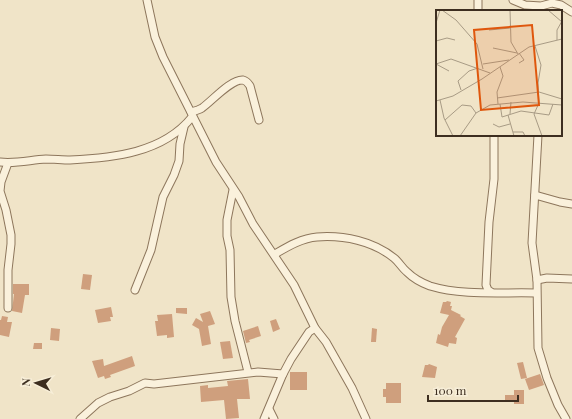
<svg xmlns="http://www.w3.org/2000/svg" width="572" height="419" font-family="'Playfair Display',serif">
  <rect width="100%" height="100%" fill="#f0e4c8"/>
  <g fill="#cf9f7d">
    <polygon points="83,274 92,275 90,290 81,289"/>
    <polygon points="13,284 29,284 29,295 25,295 22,313 12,311 14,294 13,294"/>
    <polygon points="447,301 451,302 450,306 452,306 451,310 461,315 460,316 465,319 455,337 457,338 456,344 449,343 448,347 436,343 438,334 440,335 442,327 449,315 440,313 443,302 446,302"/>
    <polygon points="111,307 113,317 110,317 111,321 98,323 95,310"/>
    <polygon points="176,308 187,308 187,314 176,313"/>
    <polygon points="210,311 215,324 208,326 211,344 202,346 199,329 192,325 196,318 203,322 200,314"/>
    <polygon points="172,314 174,337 167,338 167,335 157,336 155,321 158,321 157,315"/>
    <polygon points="2,316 8,317 7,322 12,322 9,337 0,335 0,320 1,320"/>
    <polygon points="276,319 280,329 273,332 270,321"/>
    <polygon points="258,326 261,336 249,340 250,342 246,343 243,331"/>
    <polygon points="51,328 60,329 59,341 50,340"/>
    <polygon points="372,328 377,329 376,342 371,342"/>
    <polygon points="230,341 233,358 223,359 220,342"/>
    <polygon points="34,343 42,343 42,349 33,349"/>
    <polygon points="132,356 135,366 110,375 111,377 105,379 104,376 98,378 92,361 103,359 104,366"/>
    <polygon points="523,362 527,378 521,379 517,363"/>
    <polygon points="429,364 437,367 435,378 422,377 425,365 428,365"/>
    <rect x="290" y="372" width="17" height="18"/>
    <polygon points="540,374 544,385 529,390 525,379"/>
    <polygon points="248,379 250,399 237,399 239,418 226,419 224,400 201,402 200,386 208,385 208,388 228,386 227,381"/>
    <polygon points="386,383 401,383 401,403 386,403 386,397 383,397 383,389 386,389"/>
    <polygon points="514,390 524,390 524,404 514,404 514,401 505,401 505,395 514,395"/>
  </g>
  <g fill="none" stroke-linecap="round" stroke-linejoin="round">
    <defs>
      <g id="minor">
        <polyline points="147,0 155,37 163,57 216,162 239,197 253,224 294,285 315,328 326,342 352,388 366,419"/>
        <polyline points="478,0 478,11"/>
        <polyline points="513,0 525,5 541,6 552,3 561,5 572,12"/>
        <path d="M191,112C195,111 199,110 202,108C212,101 231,79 243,80C247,81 248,83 250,86L259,120"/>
        <polyline points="538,135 532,243 537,280 538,348 547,378 558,405 566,419"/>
        <path d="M0,162C15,164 30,160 46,159C54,159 62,160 70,160C113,158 163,153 192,117"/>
        <polyline points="8,163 1,182 0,191 6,210 11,235 11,244 8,270 8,308"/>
        <polyline points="233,190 227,220 227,236 230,250 231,297 235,321 248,372"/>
        <polyline points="535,195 560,202 572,204"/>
        <path d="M275,254C287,247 302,238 317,237C344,235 373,241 394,258C399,262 402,268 407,272C413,278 422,283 430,286C463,296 502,292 536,293"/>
        <polyline points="537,280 547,278 572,279"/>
        <polyline points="135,290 151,250 163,197 174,175 179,161 180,144 184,127"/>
        <polyline points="491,292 488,290 486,285 489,222 494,179 494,135"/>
        <polyline points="269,409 274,419"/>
        <polyline points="80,419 98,403 110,397 129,391 145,383 154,384 258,372 283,374"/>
        <polyline points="264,419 283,374 291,359 309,332 315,328"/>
      </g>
    </defs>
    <use href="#minor" stroke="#8d765c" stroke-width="9"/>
    <use href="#minor" stroke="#faf1dc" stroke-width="7"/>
  </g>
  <g transform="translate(436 10)">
    <rect width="126" height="126" fill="#f0e4c8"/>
    <path fill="none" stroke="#a89b85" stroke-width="1" d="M6,0L20,10L41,34L47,59M74,0L75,32L82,44M112,0L126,12M0,13L4,0M53,20L74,18M121,30V20L126,11M0,31L11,28L19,30M99,36L105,55L102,73L103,93L98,104L106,126M57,38L81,43M83,53L88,50L83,43M0,54L15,49L54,63M0,54L13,61M47,54L73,50M25,80L22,71L33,61L42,58M61,88L103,82L126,89M4,90L8,108L17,126M0,91L17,86L46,69L93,37L126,29M62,94L61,82L67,66L64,57M64,94L66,107L85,101L113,105L117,94M74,104L75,92M72,105L78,126M9,110L26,95L35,96L40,103M57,114L63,117L74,114M77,122H87L89,126M24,126L40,103L54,95L87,92L126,95"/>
    <path fill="#df570d" fill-opacity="0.15" stroke="#df570d" stroke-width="2" d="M96,15L103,95L45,100L38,20Z"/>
    <rect width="126" height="126" fill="none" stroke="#3d2e20" stroke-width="2"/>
  </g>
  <g transform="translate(36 383) rotate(275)" stroke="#f7eed8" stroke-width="3" paint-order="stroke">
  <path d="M0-3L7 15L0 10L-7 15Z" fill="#3d2e20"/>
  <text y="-6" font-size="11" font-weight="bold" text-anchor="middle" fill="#3d2e20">N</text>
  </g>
  <path d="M428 395v6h90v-6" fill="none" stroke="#3d2e20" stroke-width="2"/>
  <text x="434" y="395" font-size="12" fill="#3d2e20" stroke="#f7eed8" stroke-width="3" paint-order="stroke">100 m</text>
</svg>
